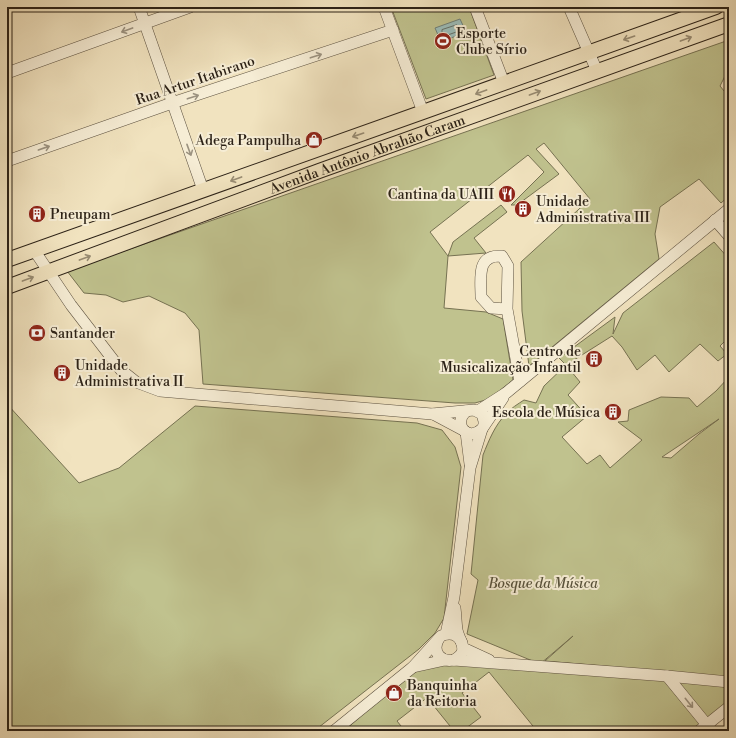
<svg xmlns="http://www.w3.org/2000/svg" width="736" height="738" font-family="'Libre Bodoni',serif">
  <rect width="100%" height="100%" fill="#f1e3bf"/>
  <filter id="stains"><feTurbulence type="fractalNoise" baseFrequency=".005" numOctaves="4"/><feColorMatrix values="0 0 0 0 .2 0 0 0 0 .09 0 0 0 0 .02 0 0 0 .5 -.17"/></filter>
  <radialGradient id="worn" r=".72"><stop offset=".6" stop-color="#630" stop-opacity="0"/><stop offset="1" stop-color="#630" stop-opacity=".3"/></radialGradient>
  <g fill="#c0c28e" stroke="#767252" fill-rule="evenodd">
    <polygon points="391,7 469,7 494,75 426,99"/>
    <polygon points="729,40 729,68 720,86 729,97 729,196 721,203 699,179 660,207 655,234 659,259 529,366 522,311 521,262 590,199 544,143 536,149 559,174 517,205 511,205 544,172 528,155 430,232 448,256 453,242 501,205 507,212 474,238 486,253 448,256 444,308 486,312 503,319 513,380 489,399 475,403 455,403 203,384 199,330 185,313 149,296 123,302 106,295 84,293 67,271"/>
    <path d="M714,242L729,259V337L720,346L727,354L718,361L700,344L669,372L655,355L637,370L622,347L612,336L566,365L580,382L568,395L587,416L562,437L587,464L600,455L610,468L642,440L618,422L628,421L629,410L661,397L689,398L697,407L716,391L729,377V677L545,661L573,636L540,664L467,634L478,580L471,574L483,455C489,440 495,425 506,414C511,408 518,404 524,400L536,403L544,386L566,365L559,358L615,317L613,334L623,313ZM719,419L699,434L671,458L662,457Z"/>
    <polygon points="7,404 79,483 119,468 195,406 417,423 442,430 455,447 461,467 444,618 435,633 419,649 314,731 7,731"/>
    <polygon points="445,663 663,677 703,722 692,731 537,731 489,672 462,693 481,717 462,731 454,731 429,700 428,697 397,721 405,731 344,731 415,668"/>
    <polygon points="667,676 729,682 729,707 707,725"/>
  </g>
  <polygon fill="#9cbdb9" stroke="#6f7f78" points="460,19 466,32 441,42 435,28"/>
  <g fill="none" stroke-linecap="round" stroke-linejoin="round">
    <polygon stroke="#647068" stroke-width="1" points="457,25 460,28 459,31 445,36 442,36 442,30"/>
    <defs>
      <g id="minor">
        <polyline points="139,7 203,190"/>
        <polyline points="384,7 423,112"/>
        <polyline points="475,7 504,83"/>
        <polyline points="569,7 597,71"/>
        <polyline points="7,73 190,7"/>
        <polyline points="7,161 172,103 393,30"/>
        <polyline points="715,220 729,236"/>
        <polyline points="34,250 71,305 121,370 136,382 160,391 432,414 474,410 482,414 484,421 484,425"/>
        <path d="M507,309L491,308L481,297C481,278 476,254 502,256L508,266L507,309L520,381"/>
        <path d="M466,411C452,425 468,442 482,429"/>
        <polyline points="478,411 506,393 729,209"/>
        <polyline points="433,414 463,430"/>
        <polyline points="466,432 470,464"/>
        <polyline points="446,634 454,597 470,468 482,429 503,398"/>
        <path d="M438,640C432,652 441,663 454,660L667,676L729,682"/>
        <polyline points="463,648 489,660"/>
        <path d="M454,660C470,651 460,643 457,630C456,623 456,615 455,608"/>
        <polyline points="413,667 445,660"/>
        <polyline points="667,676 712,731"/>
        <path d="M334,731L413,667L441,636C450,632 458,634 462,643"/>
        <polyline points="699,731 729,707"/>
      </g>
      <g id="major">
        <polyline points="7,260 423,112 716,7"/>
        <path id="s1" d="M7,287L319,171L729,24"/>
      </g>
    </defs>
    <use href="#minor" stroke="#5d5241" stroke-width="12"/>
    <use href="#major" stroke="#2c2217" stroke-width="16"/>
    <use href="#minor" stroke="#f6edd5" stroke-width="11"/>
    <use href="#major" stroke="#f1e3bf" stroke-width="14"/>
  </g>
  <defs><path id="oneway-shaft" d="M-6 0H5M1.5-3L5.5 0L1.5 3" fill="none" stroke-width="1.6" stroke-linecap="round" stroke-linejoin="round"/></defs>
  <g stroke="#9b9280">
    <use href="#oneway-shaft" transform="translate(127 30) rotate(160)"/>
    <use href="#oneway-shaft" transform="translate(316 56) rotate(-18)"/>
    <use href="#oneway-shaft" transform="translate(193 97) rotate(-18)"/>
    <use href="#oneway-shaft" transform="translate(44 148) rotate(-19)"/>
    <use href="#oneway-shaft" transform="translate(189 150) rotate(70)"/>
    <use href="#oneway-shaft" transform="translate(689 703) rotate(51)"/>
  </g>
  <g stroke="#988c73">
    <use href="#oneway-shaft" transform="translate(629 38) rotate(161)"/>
    <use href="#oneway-shaft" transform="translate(686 39) rotate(-20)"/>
    <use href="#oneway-shaft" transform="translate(481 92) rotate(160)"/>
    <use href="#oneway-shaft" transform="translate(535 93) rotate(-20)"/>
    <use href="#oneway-shaft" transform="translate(358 135) rotate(161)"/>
    <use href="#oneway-shaft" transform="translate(236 179) rotate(160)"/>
    <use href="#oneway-shaft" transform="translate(85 258) rotate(-20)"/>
    <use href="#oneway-shaft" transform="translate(28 279) rotate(-20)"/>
  </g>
  <defs>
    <symbol id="stadium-disc" viewBox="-11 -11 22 22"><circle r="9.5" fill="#8f2418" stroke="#f6edd5"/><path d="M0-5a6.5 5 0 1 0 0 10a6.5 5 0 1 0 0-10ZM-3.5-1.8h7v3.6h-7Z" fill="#fff"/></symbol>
    <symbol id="shop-disc" viewBox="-11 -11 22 22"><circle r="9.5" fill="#8f2418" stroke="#f6edd5"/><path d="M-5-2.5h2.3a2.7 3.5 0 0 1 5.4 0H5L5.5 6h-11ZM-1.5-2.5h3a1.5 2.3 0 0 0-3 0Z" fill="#fff"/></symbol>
    <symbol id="restaurant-disc" viewBox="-11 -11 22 22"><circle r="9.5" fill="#8f2418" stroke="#f6edd5"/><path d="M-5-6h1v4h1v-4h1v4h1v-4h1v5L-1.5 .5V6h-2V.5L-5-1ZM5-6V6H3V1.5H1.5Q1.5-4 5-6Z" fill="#fff"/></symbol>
    <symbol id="building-disc" viewBox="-11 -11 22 22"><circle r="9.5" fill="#8f2418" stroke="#f6edd5"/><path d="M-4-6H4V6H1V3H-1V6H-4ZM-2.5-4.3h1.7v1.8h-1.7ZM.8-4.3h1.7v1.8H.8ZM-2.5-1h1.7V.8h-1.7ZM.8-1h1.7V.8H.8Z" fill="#fff"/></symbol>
    <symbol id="bank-disc" viewBox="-11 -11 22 22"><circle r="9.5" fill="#8f2418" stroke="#f6edd5"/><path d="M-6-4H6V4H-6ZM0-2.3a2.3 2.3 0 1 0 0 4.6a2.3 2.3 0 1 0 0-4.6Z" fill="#fff"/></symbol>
  </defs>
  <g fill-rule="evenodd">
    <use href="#stadium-disc" x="433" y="31" width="20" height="20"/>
    <use href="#shop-disc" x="304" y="130" width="20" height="20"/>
    <use href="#restaurant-disc" x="497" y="184" width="20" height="20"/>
    <use href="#building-disc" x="513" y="199" width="20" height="20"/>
    <use href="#building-disc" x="27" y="204" width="20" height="20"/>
    <use href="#bank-disc" x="27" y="323" width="20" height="20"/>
    <use href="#building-disc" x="584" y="349" width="20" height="20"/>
    <use href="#building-disc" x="52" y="363" width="20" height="20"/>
    <use href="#building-disc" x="603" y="402" width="20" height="20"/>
    <use href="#shop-disc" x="384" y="683" width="20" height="20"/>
  </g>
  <g text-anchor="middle" stroke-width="4" stroke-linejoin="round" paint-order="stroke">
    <g font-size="14" fill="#2c2217" stroke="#f6edd5" text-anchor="start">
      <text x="456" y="38">Esporte<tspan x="456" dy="16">Clube Sírio</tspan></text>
      <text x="301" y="145" text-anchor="end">Adega Pampulha</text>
      <text x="494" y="199" text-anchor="end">Cantina da UAIII</text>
      <text x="536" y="206">Unidade<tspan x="536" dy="16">Administrativa III</tspan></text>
      <text x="50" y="219">Pneupam</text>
      <text x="50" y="338">Santander</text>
      <text x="581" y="356" text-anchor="end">Centro de<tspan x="581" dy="16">Musicalização Infantil</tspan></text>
      <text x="75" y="370">Unidade<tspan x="75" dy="16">Administrativa II</tspan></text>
      <text x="600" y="417" text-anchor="end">Escola de Música</text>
      <text x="407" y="690">Banquinha<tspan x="407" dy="16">da Reitoria</tspan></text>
    </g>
    <g font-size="14" fill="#2c2217" stroke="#f6edd5">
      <text transform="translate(195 80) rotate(-19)" y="5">Rua Artur Itabirano</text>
      <text dy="5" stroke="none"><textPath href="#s1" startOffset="384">Avenida Antônio Abrahão Caram</textPath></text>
    </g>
    <g font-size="14" font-style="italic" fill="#58523b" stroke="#f6edd5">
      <text x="543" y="588">Bosque da Música</text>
    </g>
  </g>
  <rect width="736" height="738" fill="none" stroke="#f1e3bf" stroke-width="24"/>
  <rect x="8" y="8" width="720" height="722" fill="none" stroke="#2c2217" stroke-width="2"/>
  <rect x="12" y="12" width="712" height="714" fill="none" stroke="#2c2217"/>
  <rect width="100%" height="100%" filter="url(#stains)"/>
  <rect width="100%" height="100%" fill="url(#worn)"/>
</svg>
